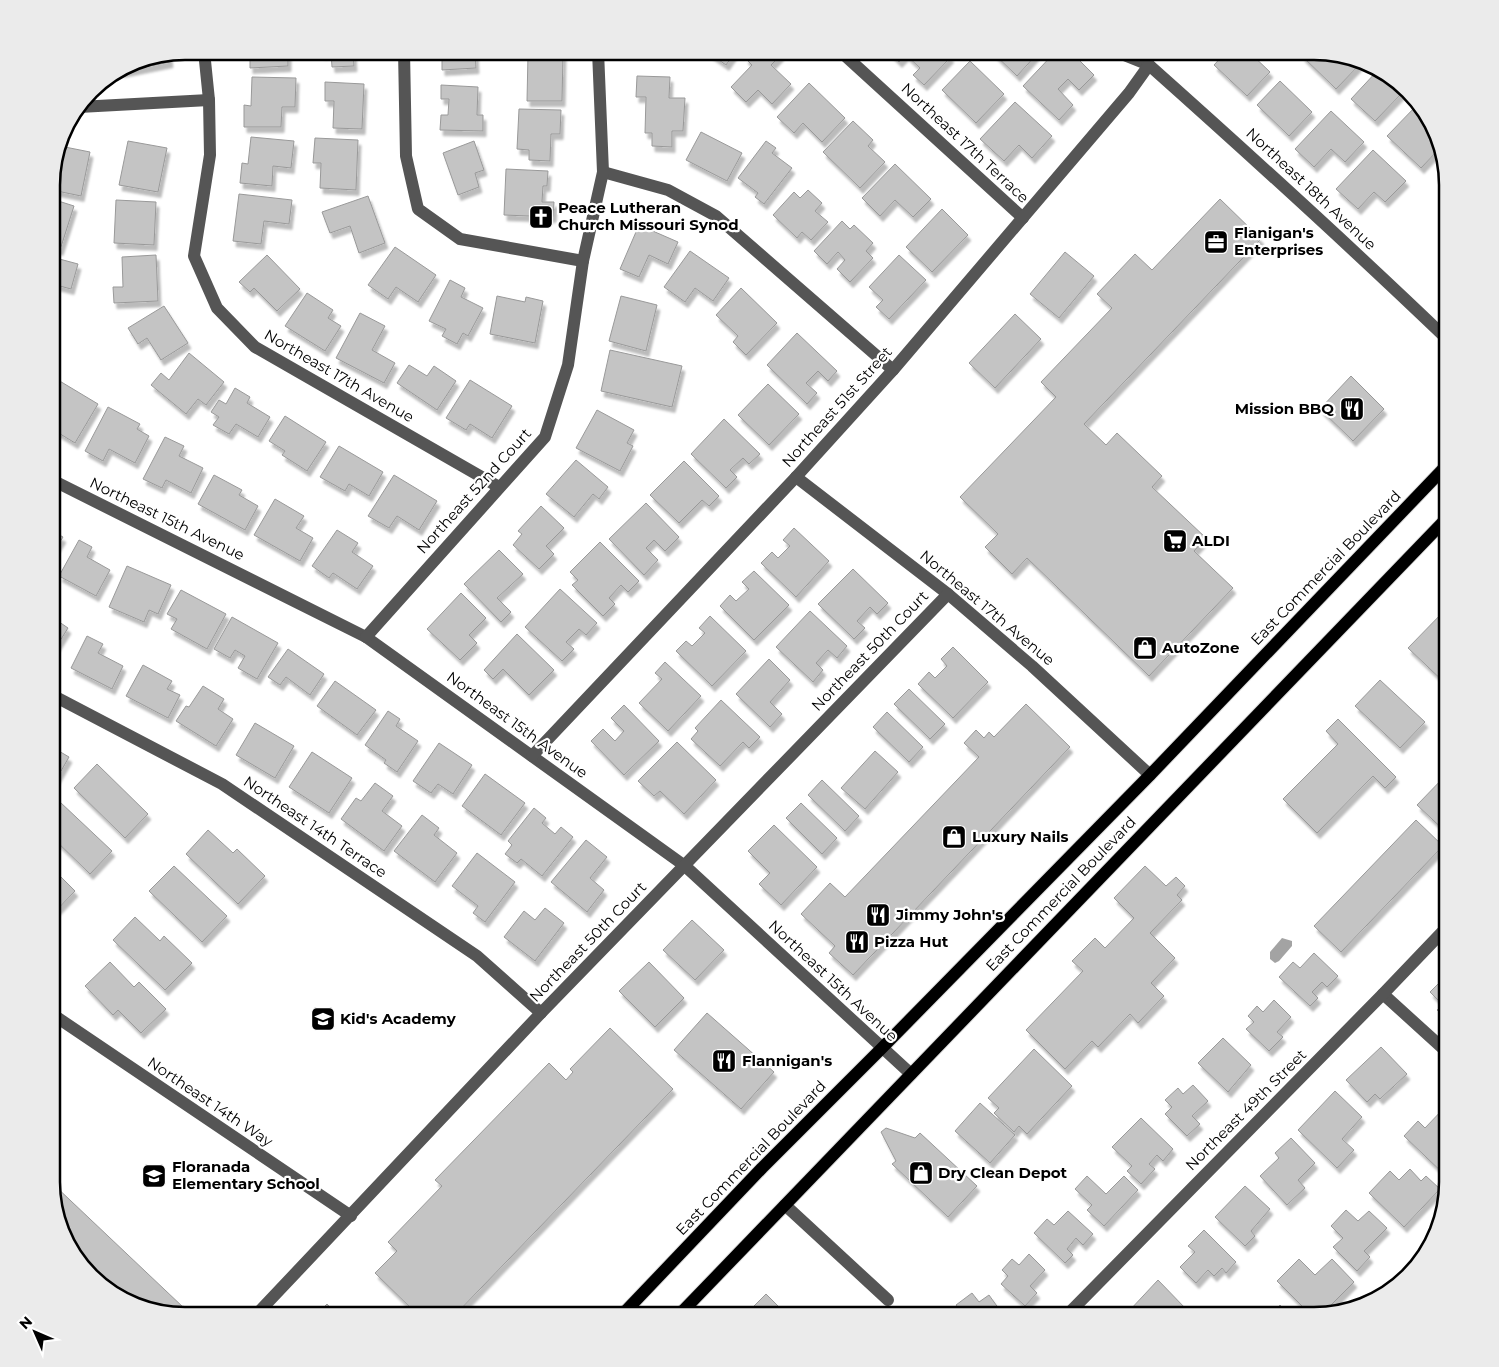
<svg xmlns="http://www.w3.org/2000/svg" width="1499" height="1367" font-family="Montserrat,sans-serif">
  <defs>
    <filter id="shadow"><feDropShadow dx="3" dy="5.5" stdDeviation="1" flood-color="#0004"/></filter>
  </defs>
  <rect width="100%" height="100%" fill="#fff"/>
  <polygon fill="#a3a3a3" points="1282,938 1292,941 1292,946 1279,961 1275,963 1270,959 1270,952"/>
  <g fill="#c4c4c4" stroke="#999" filter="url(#shadow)">
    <polygon points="250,51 288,51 288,66 250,68"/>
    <polygon points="322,51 353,51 354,66 332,67 331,53 322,54"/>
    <polygon points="442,51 475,51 476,68 442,70"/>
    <polygon points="706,51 736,51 726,65"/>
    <polygon points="752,51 777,51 781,55 771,65 791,84 772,104 758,90 746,102 731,87 752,65 745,58"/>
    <polygon points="888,51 944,51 951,57 924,85 913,75 920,68 906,55 899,62"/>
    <polygon points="991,51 1035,51 1037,54 1017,76"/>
    <polygon points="1056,51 1070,51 1094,75 1079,90 1068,79 1058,89 1073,105 1059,120 1023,86"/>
    <polygon points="1227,51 1248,51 1270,72 1247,96 1214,65"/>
    <polygon points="1306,51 1315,51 1363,61 1336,89 1302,56"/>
    <polygon points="169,54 170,62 121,72 121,69 134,61"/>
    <polygon points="528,54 563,54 562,101 527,101"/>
    <polygon points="970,61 1004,94 976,123 942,90"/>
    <polygon points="1378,70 1390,78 1404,91 1375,121 1351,99"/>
    <polygon points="637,76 670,77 669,98 685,98 683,131 672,131 672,147 652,146 652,133 645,133 646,97 636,97"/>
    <polygon points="252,77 296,78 295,107 282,107 281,127 244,127 244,105 251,106"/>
    <polygon points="1280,81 1312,112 1289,136 1257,105"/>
    <polygon points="325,82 364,84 362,129 333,128 334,101 325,101"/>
    <polygon points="809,83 845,118 822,142 803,123 794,133 777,117"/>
    <polygon points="441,85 478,87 477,115 483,115 483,131 440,130 441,115 448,115 449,99 441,99"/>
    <polygon points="1015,102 1052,136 1032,158 1019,145 1004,161 980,139"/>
    <polygon points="1418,104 1433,126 1427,133 1441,147 1421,168 1387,136"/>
    <polygon points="519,109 561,110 560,134 551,134 550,161 529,160 529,150 517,149"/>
    <polygon points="1331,111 1364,142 1345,162 1331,149 1314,167 1295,149"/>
    <polygon points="853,121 873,140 868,146 885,162 860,188 823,152"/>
    <polygon points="701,132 742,153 727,181 686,160"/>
    <polygon points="251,137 294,141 291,168 273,166 272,186 240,183 242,163 248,164"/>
    <polygon points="315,138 358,140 356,190 320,188 321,163 313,163"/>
    <polygon points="128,141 167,148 158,192 119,185"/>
    <polygon points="474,141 484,170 475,173 479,187 458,195 443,153"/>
    <polygon points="766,141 776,148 772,153 792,168 764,204 755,197 758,193 738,178"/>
    <polygon points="60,146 90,152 81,196 52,190 52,176"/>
    <polygon points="1373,150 1406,181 1385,202 1374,192 1358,209 1336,189"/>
    <polygon points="895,164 931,199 913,217 895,200 880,216 862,198"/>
    <polygon points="506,169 548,171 547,186 543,186 542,202 554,202 553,217 504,215"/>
    <polygon points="808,190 822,203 815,211 828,222 811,240 802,232 797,238 773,215 794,192 800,198"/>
    <polygon points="239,194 292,200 289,224 264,221 261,244 233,241"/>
    <polygon points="368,196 385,243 359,253 350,226 330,233 322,212"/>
    <polygon points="52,199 74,206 60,250 52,247"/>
    <polygon points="1220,199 1261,239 1084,424 1106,445 1117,433 1162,476 1152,487 1206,538 1194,551 1233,588 1149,676 1027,558 1012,574 985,547 998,534 960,497 1056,397 1041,382 1112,308 1097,294 1135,254 1152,270"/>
    <polygon points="116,200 156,202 154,245 114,243"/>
    <polygon points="942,209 968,235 932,272 906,247"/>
    <polygon points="842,221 850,229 854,225 873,243 866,251 873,258 850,282 837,269 845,260 838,252 827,264 814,251"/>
    <polygon points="639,225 678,242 668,264 649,255 639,277 620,269"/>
    <polygon points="395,247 436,275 418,302 396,287 388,299 368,285"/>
    <polygon points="690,251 729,278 713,301 695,288 685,302 664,287"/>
    <polygon points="1065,252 1094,276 1059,318 1030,294"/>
    <polygon points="156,255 158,301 114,303 113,287 123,287 122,257"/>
    <polygon points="267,255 300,289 277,311 254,288 250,292 239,282"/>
    <polygon points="899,255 926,280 889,319 876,307 883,300 869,287"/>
    <polygon points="52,257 78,264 71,289 56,285 52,303"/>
    <polygon points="450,280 465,288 461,297 483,308 468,336 463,333 457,344 442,336 446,329 429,321"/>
    <polygon points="741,288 777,323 746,355 733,342 738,336 716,315"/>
    <polygon points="307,293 333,310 328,318 341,326 325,351 285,326"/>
    <polygon points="497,296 525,302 526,297 543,301 535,343 490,334"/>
    <polygon points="621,296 657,305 646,351 609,341"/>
    <polygon points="164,306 188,343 161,360 147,338 138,344 128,328"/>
    <polygon points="360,313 385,326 372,350 395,363 384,383 336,358"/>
    <polygon points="1015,314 1041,339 995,388 969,363"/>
    <polygon points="797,333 837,371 828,381 818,371 806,383 817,393 807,404 767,365"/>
    <polygon points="610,350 682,366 672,407 601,391"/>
    <polygon points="189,353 224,382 206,405 198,399 186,414 151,385 161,373 169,380"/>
    <polygon points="409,365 427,376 434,366 456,381 437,410 397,383"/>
    <polygon points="1351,376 1384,409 1353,441 1320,409"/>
    <polygon points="53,377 98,404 75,443 52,429"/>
    <polygon points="470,380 512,406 492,438 470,424 466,430 446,418"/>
    <polygon points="768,384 799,414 769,445 738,415"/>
    <polygon points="235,388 250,397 247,403 270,417 258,437 236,424 229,434 213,425 219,417 211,412 219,400 226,404"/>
    <polygon points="108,407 140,424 137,429 149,436 135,463 109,449 103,461 85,451"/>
    <polygon points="597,410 634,430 627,443 633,446 620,471 576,448"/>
    <polygon points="285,416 326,442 307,471 282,455 285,451 269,441"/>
    <polygon points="724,419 760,454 749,464 743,458 730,470 737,477 726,488 691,454"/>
    <polygon points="165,437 184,446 179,456 203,468 191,493 166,480 162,488 143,479"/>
    <polygon points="339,446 383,472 369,496 349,484 345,491 320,477"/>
    <polygon points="576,460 608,487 599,499 593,494 574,517 546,494"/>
    <polygon points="684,461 719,496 709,506 702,500 679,523 650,495"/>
    <polygon points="214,475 242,490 239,495 258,506 245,530 198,504"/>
    <polygon points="394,475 437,501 419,530 397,516 389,528 368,516"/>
    <polygon points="275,499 304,516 296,528 313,538 300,561 254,535"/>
    <polygon points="646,503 679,537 665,551 654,540 646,548 658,560 644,575 609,539"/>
    <polygon points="541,506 564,528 546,546 554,554 539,569 513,545 522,534 518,531"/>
    <polygon points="794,528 829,561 796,597 761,563 772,552 778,558 790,546 783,540"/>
    <polygon points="337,530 358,543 352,552 373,566 357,589 333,573 329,578 312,566"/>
    <polygon points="52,531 63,537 52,555"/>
    <polygon points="79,540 92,547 87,557 110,570 96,596 59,576"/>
    <polygon points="600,542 639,581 628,592 621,585 609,598 615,604 603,616 572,585 578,580 570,572"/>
    <polygon points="499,550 523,574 497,598 511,612 501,622 464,584"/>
    <polygon points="127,566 171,585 158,614 149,610 144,622 109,607"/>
    <polygon points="853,569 888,603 877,614 870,607 857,621 865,628 854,639 818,604"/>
    <polygon points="754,571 789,605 754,640 720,606 730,595 736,601 749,589 742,582"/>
    <polygon points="560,589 597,623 586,635 579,629 566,642 574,649 562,661 525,627"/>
    <polygon points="181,590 226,614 207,649 171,629 177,619 167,614"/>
    <polygon points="461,593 486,618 469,635 477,643 460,660 427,629"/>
    <polygon points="1448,607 1448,686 1408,648"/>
    <polygon points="810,611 847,646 837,658 828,650 816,663 823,670 813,682 776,647"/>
    <polygon points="710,616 746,651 712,686 676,651 686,641 692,646 705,633 699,628"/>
    <polygon points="52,617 68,628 55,649 52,647"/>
    <polygon points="232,617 278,643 257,679 238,668 245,656 235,650 230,658 214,649"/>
    <polygon points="517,634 554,670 529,695 503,669 493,679 484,670"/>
    <polygon points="87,636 103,644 98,653 123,666 112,689 71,668"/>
    <polygon points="953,647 988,682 953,718 918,684 929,672 935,678 947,666 941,659"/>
    <polygon points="288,649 324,674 310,695 286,677 280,685 268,677"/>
    <polygon points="769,659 790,680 770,702 782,714 770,727 736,694"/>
    <polygon points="665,662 701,696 668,731 639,703 662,679 655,673"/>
    <polygon points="143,665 172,681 167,689 180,695 168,718 126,696"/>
    <polygon points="1380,680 1425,722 1400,748 1355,706"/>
    <polygon points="335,681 376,710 357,735 317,706"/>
    <polygon points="203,686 224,699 218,709 233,719 216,746 176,721 186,706 189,707"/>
    <polygon points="909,689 945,724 930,739 894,704"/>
    <polygon points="721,700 760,737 749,748 743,742 720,766 691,739 698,731 695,728"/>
    <polygon points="1026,704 1070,747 853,975 829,953 835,946 801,914 830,883 845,897 979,757 964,743 976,730 984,738 989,732 994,737"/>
    <polygon points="624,705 659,741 624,775 591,741 603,729 615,741 624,731 611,718"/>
    <polygon points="388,711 400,719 396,726 418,741 397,772 384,763 386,760 365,745"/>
    <polygon points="887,712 923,747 909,762 873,727"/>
    <polygon points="1338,719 1396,777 1385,788 1373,776 1317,833 1283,799 1338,744 1326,731"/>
    <polygon points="255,723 294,746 275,778 236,755"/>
    <polygon points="677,742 716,780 684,814 660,791 654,796 638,781"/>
    <polygon points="439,743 472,765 453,794 438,784 431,793 413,781"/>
    <polygon points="52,747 69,757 52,787"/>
    <polygon points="875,751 898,772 865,809 841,788"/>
    <polygon points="312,752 352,778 329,813 289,787"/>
    <polygon points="97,764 148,814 125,838 74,788"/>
    <polygon points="1448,773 1448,834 1417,805"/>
    <polygon points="485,774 525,803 501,835 462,806"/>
    <polygon points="822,780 859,816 845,831 808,795"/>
    <polygon points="375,783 393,796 382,811 402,826 384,851 341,819 356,798 361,801"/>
    <polygon points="60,802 112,851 90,874 52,837 52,811"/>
    <polygon points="801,803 837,838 822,854 786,818"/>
    <polygon points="534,808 546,818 542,823 555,834 561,827 573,837 542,876 521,859 517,863 505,854 512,845 508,841"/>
    <polygon points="422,815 439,828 434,835 457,853 435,882 394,851"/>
    <polygon points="1416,820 1443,846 1341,952 1314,926"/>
    <polygon points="774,825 817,867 781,905 759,884 770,873 748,851"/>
    <polygon points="208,830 233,853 237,849 265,876 238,904 186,854"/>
    <polygon points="586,840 607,857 590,878 604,890 587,912 551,882"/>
    <polygon points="477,853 515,882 485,922 473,913 478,906 452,886"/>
    <polygon points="174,866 227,916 202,942 149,891"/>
    <polygon points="1145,866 1166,886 1176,877 1185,886 1177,895 1182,900 1150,933 1175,958 1151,983 1164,996 1138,1023 1130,1014 1098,1047 1092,1041 1065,1069 1026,1030 1083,971 1072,961 1095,938 1105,948 1134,918 1114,898"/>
    <polygon points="52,868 75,891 52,915"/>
    <polygon points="545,908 564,923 535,961 504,937 524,911 535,920"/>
    <polygon points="135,917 160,941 164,936 192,963 165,990 113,940"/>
    <polygon points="692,920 724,950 695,980 663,950"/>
    <polygon points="1314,953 1338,976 1327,987 1322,982 1312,992 1318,998 1310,1006 1279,977 1293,962 1300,968"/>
    <polygon points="110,962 134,987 139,982 166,1009 141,1033 118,1010 113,1015 85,986"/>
    <polygon points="649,962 684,998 655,1027 619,991"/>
    <polygon points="1444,978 1448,981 1448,1020 1437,1010 1443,1005 1430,992"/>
    <polygon points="1274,1000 1291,1017 1277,1032 1283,1037 1269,1051 1246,1029 1254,1022 1248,1016 1257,1006 1263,1012"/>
    <polygon points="707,1013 774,1072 741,1109 674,1050"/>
    <polygon points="610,1028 673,1089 454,1316 419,1316 375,1273 397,1251 388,1242 442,1186 435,1180 549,1063 566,1080 573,1072 570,1069"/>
    <polygon points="1223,1038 1251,1065 1228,1092 1198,1063"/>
    <polygon points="1381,1047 1407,1074 1380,1099 1375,1094 1367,1102 1346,1080"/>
    <polygon points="1034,1049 1072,1086 1027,1134 1019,1126 1014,1132 994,1113 999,1108 988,1098"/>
    <polygon points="1193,1085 1208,1101 1192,1116 1200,1124 1187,1136 1165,1114 1172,1107 1165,1100 1178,1088 1183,1094"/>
    <polygon points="1335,1091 1362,1117 1342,1139 1354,1150 1337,1168 1298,1130"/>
    <polygon points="980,1103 1015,1135 990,1163 955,1131"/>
    <polygon points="1446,1106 1448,1108 1448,1178 1404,1136 1418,1121 1425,1128"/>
    <polygon points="1141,1118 1173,1149 1163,1161 1157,1155 1149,1164 1155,1169 1141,1184 1127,1171 1132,1166 1112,1147"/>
    <polygon points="886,1128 915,1138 920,1133 977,1186 948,1217 892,1164 896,1161 881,1132"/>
    <polygon points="1291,1138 1315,1163 1298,1180 1305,1188 1287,1205 1260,1176 1279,1158 1275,1153"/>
    <polygon points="1410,1169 1421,1181 1426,1176 1440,1189 1404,1227 1369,1193 1390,1171 1399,1180"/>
    <polygon points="1087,1176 1106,1194 1124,1176 1138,1190 1104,1226 1087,1210 1092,1205 1075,1189"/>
    <polygon points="52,1183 184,1308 178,1314 133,1305 90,1276 62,1234 52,1191"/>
    <polygon points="1245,1186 1270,1209 1251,1231 1255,1236 1245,1246 1215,1217"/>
    <polygon points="1346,1210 1358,1221 1369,1211 1387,1228 1364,1251 1370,1257 1357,1271 1333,1247 1343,1238 1331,1226"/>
    <polygon points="1068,1211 1093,1234 1083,1245 1076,1238 1067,1249 1073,1255 1065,1263 1034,1233 1047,1219 1054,1225"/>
    <polygon points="1204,1230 1236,1262 1226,1273 1222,1268 1214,1276 1208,1270 1196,1283 1180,1267 1195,1252 1188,1246"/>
    <polygon points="1029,1254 1045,1270 1030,1286 1037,1293 1025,1306 1001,1284 1008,1276 1002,1270 1012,1259 1019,1265"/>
    <polygon points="1299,1259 1315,1275 1332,1259 1354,1282 1322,1314 1312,1316 1277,1281"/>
    <polygon points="1158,1280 1186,1309 1179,1316 1134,1316 1129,1311"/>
    <polygon points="972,1293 979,1302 989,1295 1004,1316 961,1316 963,1314 956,1305"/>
    <polygon points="766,1294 788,1316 750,1316 747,1313"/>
    <polygon points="327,1304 338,1316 315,1316"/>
    <polygon points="1280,1305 1291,1316 1269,1316"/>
  </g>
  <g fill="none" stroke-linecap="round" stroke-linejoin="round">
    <defs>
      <g id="major">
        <polyline points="621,1316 762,1168 882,1048 1150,775 1448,464"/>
        <polyline points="678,1316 1448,517"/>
      </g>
    </defs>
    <use href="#major" stroke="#dbdbdb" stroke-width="14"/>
    <g stroke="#555" stroke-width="12">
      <polyline points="204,51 209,100 210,155 194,256 217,308 255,347 499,487"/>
      <polyline points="404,51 406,156 418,209 460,239 583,261"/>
      <polyline points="840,51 1023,218"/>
      <polyline points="1114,51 1149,65"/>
      <path d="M1141,51L1149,65C1250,155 1350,246 1448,340"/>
      <polyline points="79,107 209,100"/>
      <polyline points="603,172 668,190 716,216 893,370"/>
      <polyline points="796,477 948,594 1032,666 1150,775"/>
      <polyline points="52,480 366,637 685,866 911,1074"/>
      <polyline points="366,637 545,437 568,365 583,261 603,172 598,51"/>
      <polyline points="52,695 222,784 477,956 541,1013"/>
      <polyline points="532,756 796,477 893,370 1129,93 1149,65"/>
      <polyline points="1383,994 1448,1053"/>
      <polyline points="52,1014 351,1216"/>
      <polyline points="785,1205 888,1300"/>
      <polyline points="1403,1281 1414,1269"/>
      <polyline points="255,1316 541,1013 948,594"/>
      <polyline points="1066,1316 1383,994 1448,926"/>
    </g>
    <use href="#major" stroke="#000" stroke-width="12"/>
  </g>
  <defs>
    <symbol id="church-square" viewBox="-11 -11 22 22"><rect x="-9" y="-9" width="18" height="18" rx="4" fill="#000" stroke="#fff"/><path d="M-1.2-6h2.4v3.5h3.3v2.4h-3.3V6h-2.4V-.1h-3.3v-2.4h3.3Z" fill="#fff"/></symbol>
    <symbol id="office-square" viewBox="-11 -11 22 22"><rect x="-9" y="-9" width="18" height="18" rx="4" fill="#000" stroke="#fff"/><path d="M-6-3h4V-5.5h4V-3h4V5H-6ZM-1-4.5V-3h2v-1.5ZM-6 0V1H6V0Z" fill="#fff"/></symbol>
    <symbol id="restaurant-square" viewBox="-11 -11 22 22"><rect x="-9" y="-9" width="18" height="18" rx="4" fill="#000" stroke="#fff"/><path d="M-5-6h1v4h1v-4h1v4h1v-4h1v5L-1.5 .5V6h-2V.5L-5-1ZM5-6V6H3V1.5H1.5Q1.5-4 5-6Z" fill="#fff"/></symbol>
    <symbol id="supermarket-square" viewBox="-11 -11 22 22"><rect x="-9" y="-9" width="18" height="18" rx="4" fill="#000" stroke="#fff"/><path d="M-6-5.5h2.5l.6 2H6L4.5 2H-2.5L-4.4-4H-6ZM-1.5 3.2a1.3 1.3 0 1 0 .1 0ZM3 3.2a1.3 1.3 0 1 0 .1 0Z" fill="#fff"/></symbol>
    <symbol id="shop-square" viewBox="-11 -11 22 22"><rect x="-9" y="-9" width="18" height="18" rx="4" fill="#000" stroke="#fff"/><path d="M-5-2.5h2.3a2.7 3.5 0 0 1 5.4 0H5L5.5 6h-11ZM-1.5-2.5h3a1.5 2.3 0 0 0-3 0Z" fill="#fff"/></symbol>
    <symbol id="school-square" viewBox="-11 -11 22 22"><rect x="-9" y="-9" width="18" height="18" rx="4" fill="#000" stroke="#fff"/><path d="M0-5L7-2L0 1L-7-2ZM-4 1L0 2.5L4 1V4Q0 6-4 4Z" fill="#fff"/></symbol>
  </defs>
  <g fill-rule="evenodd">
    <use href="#church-square" x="527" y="203" width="28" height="28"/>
    <use href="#office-square" x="1202" y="228" width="28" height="28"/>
    <use href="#restaurant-square" x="1338" y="395" width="28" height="28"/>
    <use href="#supermarket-square" x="1161" y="527" width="28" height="28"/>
    <use href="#shop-square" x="1131" y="634" width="28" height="28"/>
    <use href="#shop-square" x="940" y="823" width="28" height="28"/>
    <use href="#restaurant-square" x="864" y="901" width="28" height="28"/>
    <use href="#restaurant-square" x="843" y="928" width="28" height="28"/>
    <use href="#school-square" x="309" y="1005" width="28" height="28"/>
    <use href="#restaurant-square" x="710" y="1047" width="28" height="28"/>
    <use href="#shop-square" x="907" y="1159" width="28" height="28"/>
    <use href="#school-square" x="140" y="1162" width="28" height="28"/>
  </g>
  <g text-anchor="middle" stroke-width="4.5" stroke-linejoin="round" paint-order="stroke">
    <g font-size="15" fill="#000" stroke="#fff">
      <text transform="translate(965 143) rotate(43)" y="5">Northeast 17th Terrace</text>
      <text transform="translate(1311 189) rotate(43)" y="5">Northeast 18th Avenue</text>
      <text transform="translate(339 376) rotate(30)" y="5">Northeast 17th Avenue</text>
      <text transform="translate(837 407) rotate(-48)" y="5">Northeast 51st Street</text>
      <text transform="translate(474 491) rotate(-48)" y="5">Northeast 52nd Court</text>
      <text transform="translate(167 519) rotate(26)" y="5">Northeast 15th Avenue</text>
      <text transform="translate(1326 568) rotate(-46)" y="5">East Commercial Boulevard</text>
      <text transform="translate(987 608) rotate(40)" y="5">Northeast 17th Avenue</text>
      <text transform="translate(870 651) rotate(-46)" y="5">Northeast 50th Court</text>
      <text transform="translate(517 725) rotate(36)" y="5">Northeast 15th Avenue</text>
      <text transform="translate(315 827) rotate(34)" y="5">Northeast 14th Terrace</text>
      <text transform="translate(1061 894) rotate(-46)" y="5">East Commercial Boulevard</text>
      <text transform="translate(588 942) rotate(-46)" y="5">Northeast 50th Court</text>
      <text transform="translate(833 981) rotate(43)" y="5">Northeast 15th Avenue</text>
      <text transform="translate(210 1102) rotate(34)" y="5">Northeast 14th Way</text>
      <text transform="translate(1246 1110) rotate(-45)" y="5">Northeast 49th Street</text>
      <text transform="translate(751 1158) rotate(-46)" y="5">East Commercial Boulevard</text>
    </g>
    <g font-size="15" font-weight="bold" fill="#000" stroke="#fff" text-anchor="start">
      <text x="558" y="213">Peace Lutheran<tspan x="558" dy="17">Church Missouri Synod</tspan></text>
      <text x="1234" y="238">Flanigan's<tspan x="1234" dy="17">Enterprises</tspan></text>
      <text x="1334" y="414" text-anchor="end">Mission BBQ</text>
      <text x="1192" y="546">ALDI</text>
      <text x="1162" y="653">AutoZone</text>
      <text x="972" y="842">Luxury Nails</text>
      <text x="896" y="920">Jimmy John's</text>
      <text x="874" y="947">Pizza Hut</text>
      <text x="340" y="1024">Kid's Academy</text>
      <text x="742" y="1066">Flannigan's</text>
      <text x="172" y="1172">Floranada<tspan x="172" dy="17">Elementary School</tspan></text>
      <text x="938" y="1178">Dry Clean Depot</text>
    </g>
  </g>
  <path d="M0 0H1499V1367H0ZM185 60H1314A125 125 0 0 1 1439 185V1182A125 125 0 0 1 1314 1307H185A125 125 0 0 1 60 1182V185A125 125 0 0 1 185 60Z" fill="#ebebeb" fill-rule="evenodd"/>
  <path fill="none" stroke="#000" stroke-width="2.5" d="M185 60H1314A125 125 0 0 1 1439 185V1182A125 125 0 0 1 1314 1307H185A125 125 0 0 1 60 1182V185A125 125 0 0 1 185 60Z"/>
  <g transform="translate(35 1332) rotate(315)" stroke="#ffffff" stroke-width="4" paint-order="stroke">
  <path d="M0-4L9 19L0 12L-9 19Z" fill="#000000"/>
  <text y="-8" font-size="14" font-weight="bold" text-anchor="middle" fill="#000000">N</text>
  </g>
</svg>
